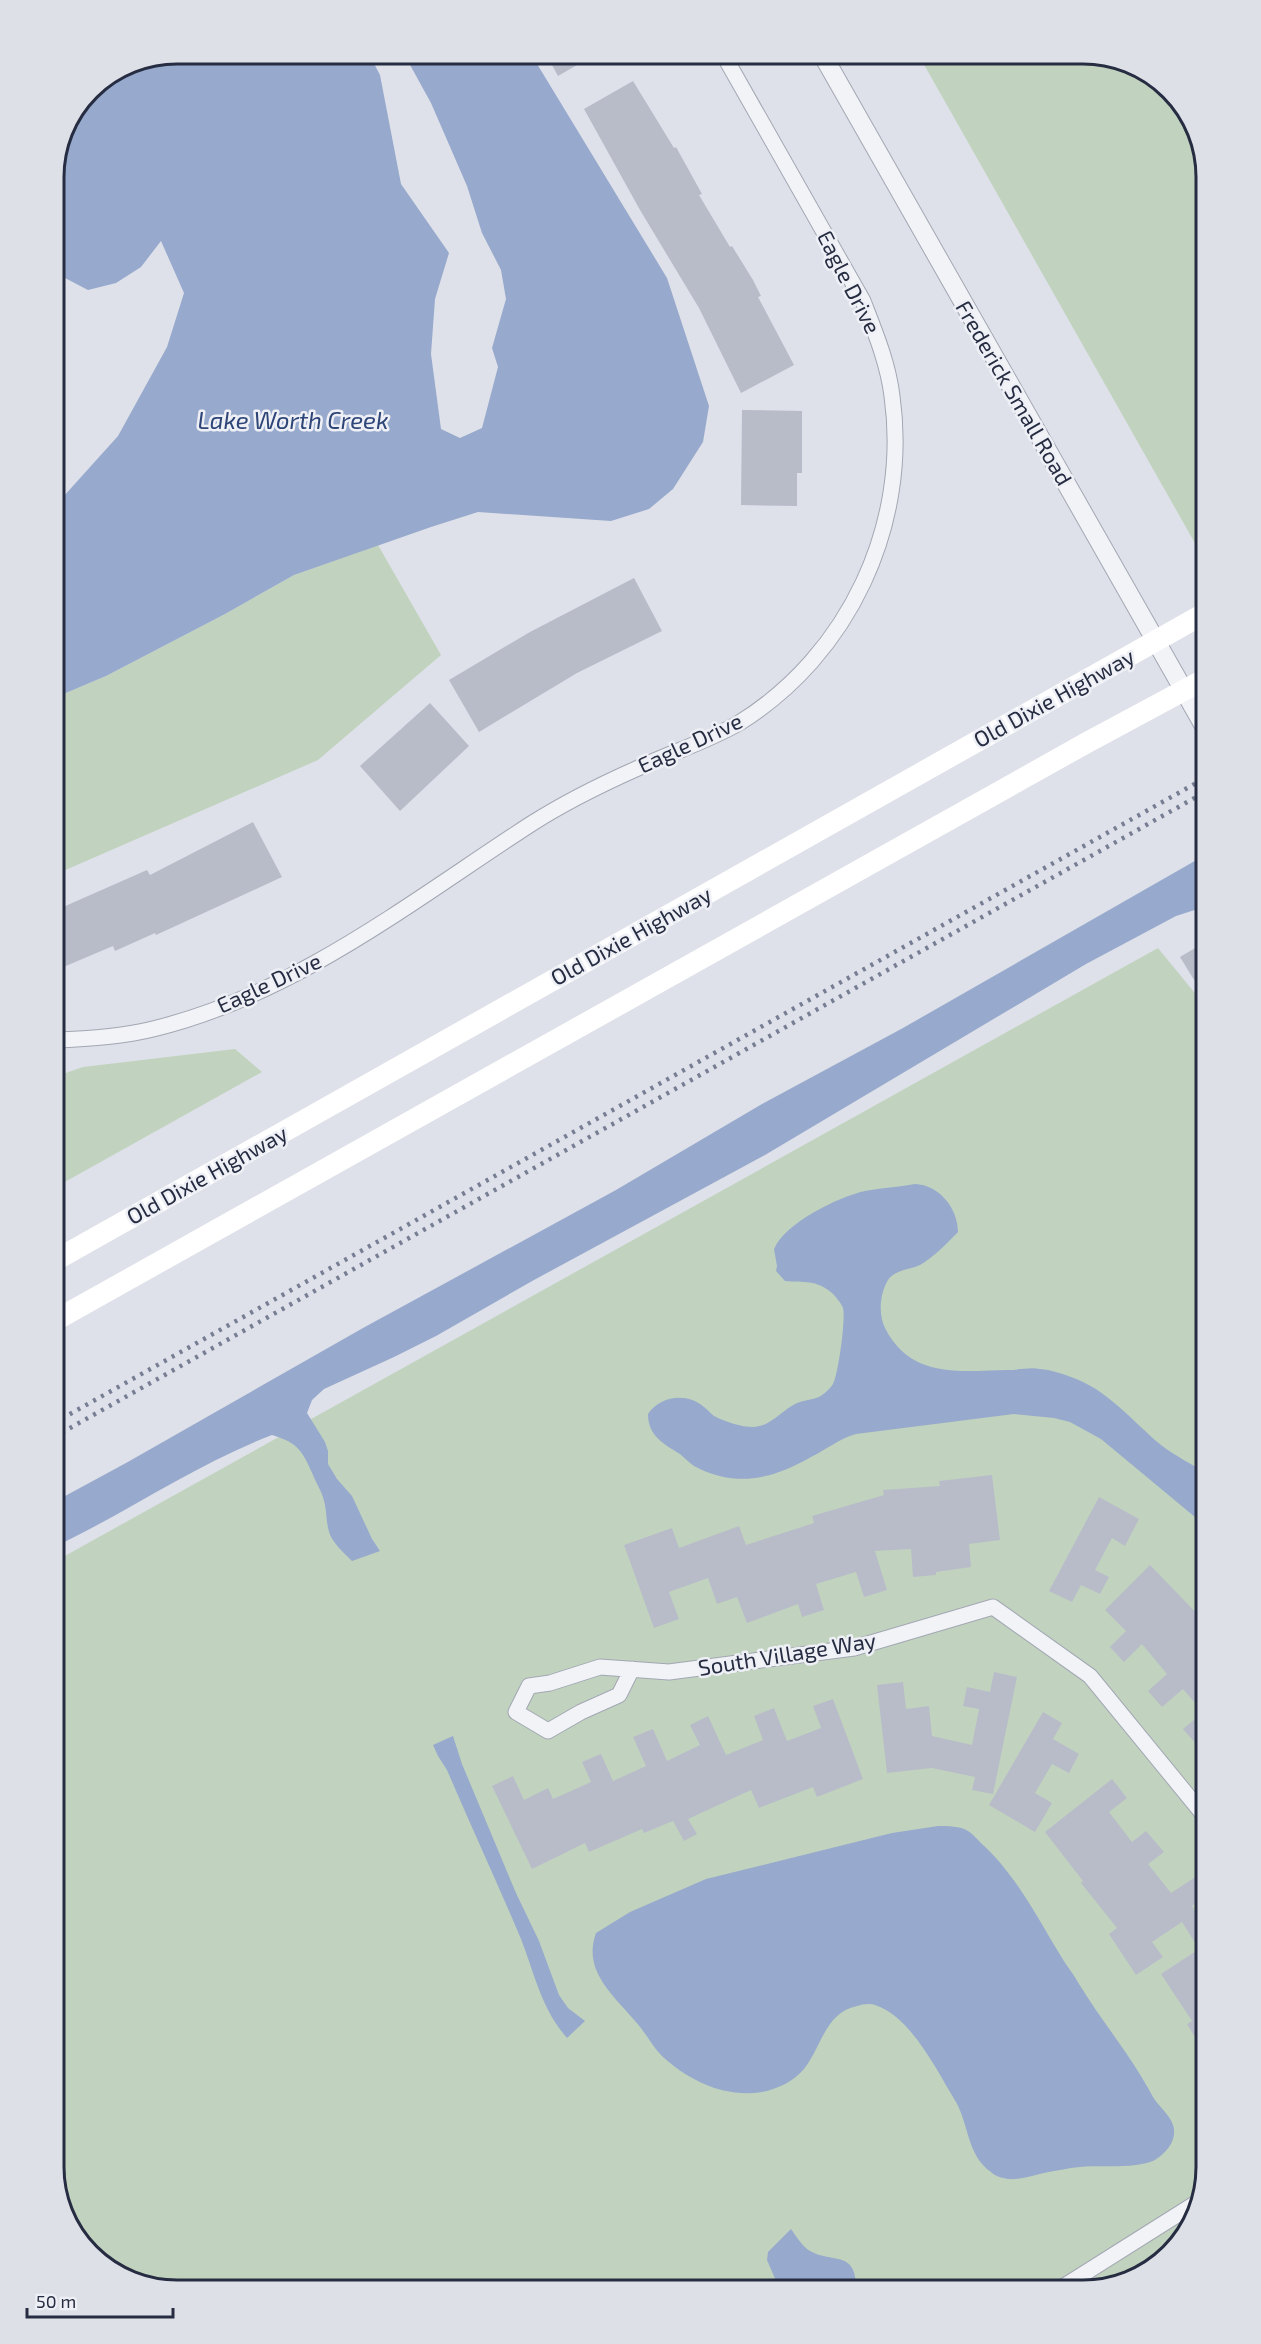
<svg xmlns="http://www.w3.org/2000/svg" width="1261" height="2344" font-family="'Exo 2',sans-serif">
  <rect width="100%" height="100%" fill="#dee1e9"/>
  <g fill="#c1d3bf">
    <polygon points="918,54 1092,54 1152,75 1197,130 1207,178 1207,539 1196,545"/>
    <polygon points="378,545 441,655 318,760 54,875 54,698 106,676 225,614 294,575"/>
    <polygon points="1158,948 1207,1008 1207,2167 1186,2235 1131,2280 1083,2290 170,2290 109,2269 64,2214 54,2166 54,1562"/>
    <polygon points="235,1049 262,1072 54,1188 54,1077 83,1067"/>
  </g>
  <g fill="#97a9cc">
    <polygon points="178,54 369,54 380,75 401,184 449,253 435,299 431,354 441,429 460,438 482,428 498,367 492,348 506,299 501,270 482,233 467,186 431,103 404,54 531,54 667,278 709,406 703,442 673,489 649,509 611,521 478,512 431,527 294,575 225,614 106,676 54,698 54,507 118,436 167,347 184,293 161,241 141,267 116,283 88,290 65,278 54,267 54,170 64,130 90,90 131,63"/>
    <path d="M1207,854V906L1176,916L1086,964L765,1155L534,1280L436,1336L394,1357L324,1389L312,1400L307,1413L325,1442L328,1451V1464L337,1479L352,1496L372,1539L380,1551L352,1561C345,1554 336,1546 331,1537C326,1526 327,1515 325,1505C323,1493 317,1485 313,1475C302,1450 298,1443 272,1435C196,1464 128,1512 54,1547V1502L126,1463L363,1328L616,1190L762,1104L903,1028Z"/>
    <path d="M915,1184C939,1185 958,1208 958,1232C947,1243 934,1257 920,1265C910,1270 896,1269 888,1280C880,1293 878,1314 885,1328C911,1379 959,1371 1008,1370C1019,1370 1030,1367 1040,1369C1051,1370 1061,1373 1071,1377C1107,1389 1132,1421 1161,1445C1175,1456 1192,1464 1207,1474V1527L1101,1439L1070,1422L1054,1418L1014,1414L856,1434C839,1439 827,1449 811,1457C774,1478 739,1488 698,1468C691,1465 686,1459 680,1454C664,1444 648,1436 648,1414C660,1396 687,1392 704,1407C708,1410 710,1413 714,1416C726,1422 740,1427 754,1427C771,1426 782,1410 797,1403C804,1400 812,1400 819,1397C824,1394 830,1389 833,1384C838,1376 846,1318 843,1308C841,1303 836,1297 832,1293C815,1279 805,1283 785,1281L776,1271L777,1266L774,1249C785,1223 838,1197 865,1191C881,1188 899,1187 915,1184Z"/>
    <path d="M453,1736L462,1764L516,1893L539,1941L559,1995L568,2008L585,2021L567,2038C541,2008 535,1975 521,1939C497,1882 471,1826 447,1770L438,1756L433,1745Z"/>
    <path d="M938,1826C948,1826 960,1826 968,1831C973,1834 978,1840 982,1844C1015,1874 1036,1915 1059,1953C1065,1964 1073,1973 1079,1984C1103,2023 1132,2057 1153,2097C1161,2110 1179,2121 1173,2139C1171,2147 1161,2157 1153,2161C1133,2169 1101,2165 1080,2167C1068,2168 1055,2171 1044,2173C1032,2176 1020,2180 1008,2179C1002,2178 995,2176 991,2172C967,2155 969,2125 956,2102C938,2073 911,2016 875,2005C870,2003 863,2004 857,2006C825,2013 822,2046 804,2069C794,2081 778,2089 762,2092C725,2098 689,2081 662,2056C652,2046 646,2033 636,2022C614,1996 582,1971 596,1933L630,1912L706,1879L892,1833Z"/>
    <path d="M791,2229C796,2236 802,2246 810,2251C833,2264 857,2249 856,2290H780L767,2260L768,2252Z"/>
  </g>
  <g fill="#b8bcc9">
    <polygon points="546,54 596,54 558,76"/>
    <polygon points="633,81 674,148 676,147 702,194 699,195 730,247 732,246 753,280 761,296 758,297 794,365 741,393 699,308 640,210 584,109"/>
    <polygon points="742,410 802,411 802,473 797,473 797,506 741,505"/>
    <polygon points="634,578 662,631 577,673 479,732 449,680 530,632"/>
    <polygon points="430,703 469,746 400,811 360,766"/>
    <polygon points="253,822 282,877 156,935 155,933 115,951 113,946 54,971 54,911 147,870 150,875"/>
    <polygon points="1207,941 1207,1001 1180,957"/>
    <polygon points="992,1475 1000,1540 969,1544 971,1567 936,1572 936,1575 913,1577 911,1549 875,1551 887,1590 864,1597 856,1572 816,1584 824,1610 802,1617 798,1604 747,1623 737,1597 717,1604 708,1578 669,1592 679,1619 654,1628 624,1545 672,1528 679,1548 739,1526 746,1545 814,1523 812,1516 884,1495 883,1490 940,1486 939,1481"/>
    <polygon points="1099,1497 1139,1519 1125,1546 1112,1538 1095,1570 1109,1577 1100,1594 1081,1585 1072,1602 1049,1591"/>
    <polygon points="1150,1565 1207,1624 1207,1738 1198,1746 1183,1729 1203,1712 1183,1689 1162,1707 1148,1691 1167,1674 1142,1644 1124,1662 1110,1647 1126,1631 1105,1610"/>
    <polygon points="994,1672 1017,1677 993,1794 972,1790 975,1777 932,1768 887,1773 877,1685 903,1682 906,1709 929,1706 932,1736 972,1745 979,1709 963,1706 967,1687 990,1692"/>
    <polygon points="833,1699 863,1779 817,1797 813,1787 759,1808 751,1790 688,1819 697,1834 684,1841 673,1821 644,1833 642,1829 589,1852 585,1843 532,1869 492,1786 513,1776 524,1800 548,1788 553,1799 591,1782 582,1762 601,1754 613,1781 646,1766 633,1737 653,1729 667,1761 700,1745 690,1725 708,1716 726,1755 763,1740 754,1716 774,1708 787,1741 821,1728 813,1706"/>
    <polygon points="1043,1712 1062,1723 1053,1739 1079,1754 1069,1773 1052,1764 1035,1793 1052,1803 1035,1832 989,1805"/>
    <polygon points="1112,1779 1127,1798 1109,1812 1132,1842 1146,1831 1164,1852 1148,1864 1171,1893 1197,1876 1207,1891 1207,1896 1192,1906 1207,1929 1207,2057 1187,2024 1192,2021 1161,1974 1199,1949 1182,1922 1152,1942 1163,1957 1136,1975 1109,1934 1117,1928 1081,1883 1083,1881 1045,1832"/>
  </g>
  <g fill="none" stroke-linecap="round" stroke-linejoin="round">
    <defs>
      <g id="minor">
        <path d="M54,1040C88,1039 121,1037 153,1029C294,995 412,901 531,824C564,803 600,785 636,769C670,753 706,742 739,723C849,655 910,524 892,396C888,363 875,332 863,301L723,54"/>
        <polyline points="632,1669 619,1695 581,1712 548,1731 516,1712 529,1686 550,1683 600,1667 669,1672 854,1648 993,1607 1090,1676 1207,1819"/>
        <polyline points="1058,2290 1196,2203"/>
      </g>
      <polyline id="tertiary" points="822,54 1207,731"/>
    </defs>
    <use href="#minor" stroke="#a3a7b3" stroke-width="17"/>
    <use href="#tertiary" stroke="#a3a7b3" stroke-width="20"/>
    <use href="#minor" stroke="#f1f3f7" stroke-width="15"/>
    <use href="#tertiary" stroke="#f1f3f7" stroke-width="18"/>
    <g stroke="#fff" stroke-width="21">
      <polyline points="54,1261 1207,612"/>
      <polyline points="54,1321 1088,742 1207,678"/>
    </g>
    <g stroke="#777e94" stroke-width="4.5" stroke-dasharray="3 6" stroke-linecap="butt">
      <polyline points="54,1423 1207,777"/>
      <polyline points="54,1437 1207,791"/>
    </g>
  </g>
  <g text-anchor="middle" stroke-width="5" stroke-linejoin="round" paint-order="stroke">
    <g font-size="22" fill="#262c41" stroke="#eef0f6">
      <text transform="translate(849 282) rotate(63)" y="8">Eagle Drive</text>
      <text transform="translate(1014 393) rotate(60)" y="8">Frederick Small Road</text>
      <text transform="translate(1054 698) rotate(-29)" y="8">Old Dixie Highway</text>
      <text transform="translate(690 743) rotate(-25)" y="8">Eagle Drive</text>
      <text transform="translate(631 936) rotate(-29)" y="8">Old Dixie Highway</text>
      <text transform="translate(269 983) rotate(-25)" y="8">Eagle Drive</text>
      <text transform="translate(207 1175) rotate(-29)" y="8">Old Dixie Highway</text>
      <text transform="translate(787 1654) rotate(-9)" y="8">South Village Way</text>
    </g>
    <g font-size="24" font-style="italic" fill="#2e4578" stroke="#eef0f6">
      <text x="293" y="429">Lake Worth Creek</text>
    </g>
  </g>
  <path d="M0 0H1261V2344H0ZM177 64H1083A113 113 0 0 1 1196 177V2167A113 113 0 0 1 1083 2280H177A113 113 0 0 1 64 2167V177A113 113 0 0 1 177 64Z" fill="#dee0e8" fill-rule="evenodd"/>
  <path fill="none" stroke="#262c41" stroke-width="3" d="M177 64H1083A113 113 0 0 1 1196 177V2167A113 113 0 0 1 1083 2280H177A113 113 0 0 1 64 2167V177A113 113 0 0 1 177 64Z"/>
  <path d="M27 2308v9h146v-9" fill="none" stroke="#262c41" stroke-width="3"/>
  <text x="36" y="2308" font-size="18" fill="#262c41" stroke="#eef0f6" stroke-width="4.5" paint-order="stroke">50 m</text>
</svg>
